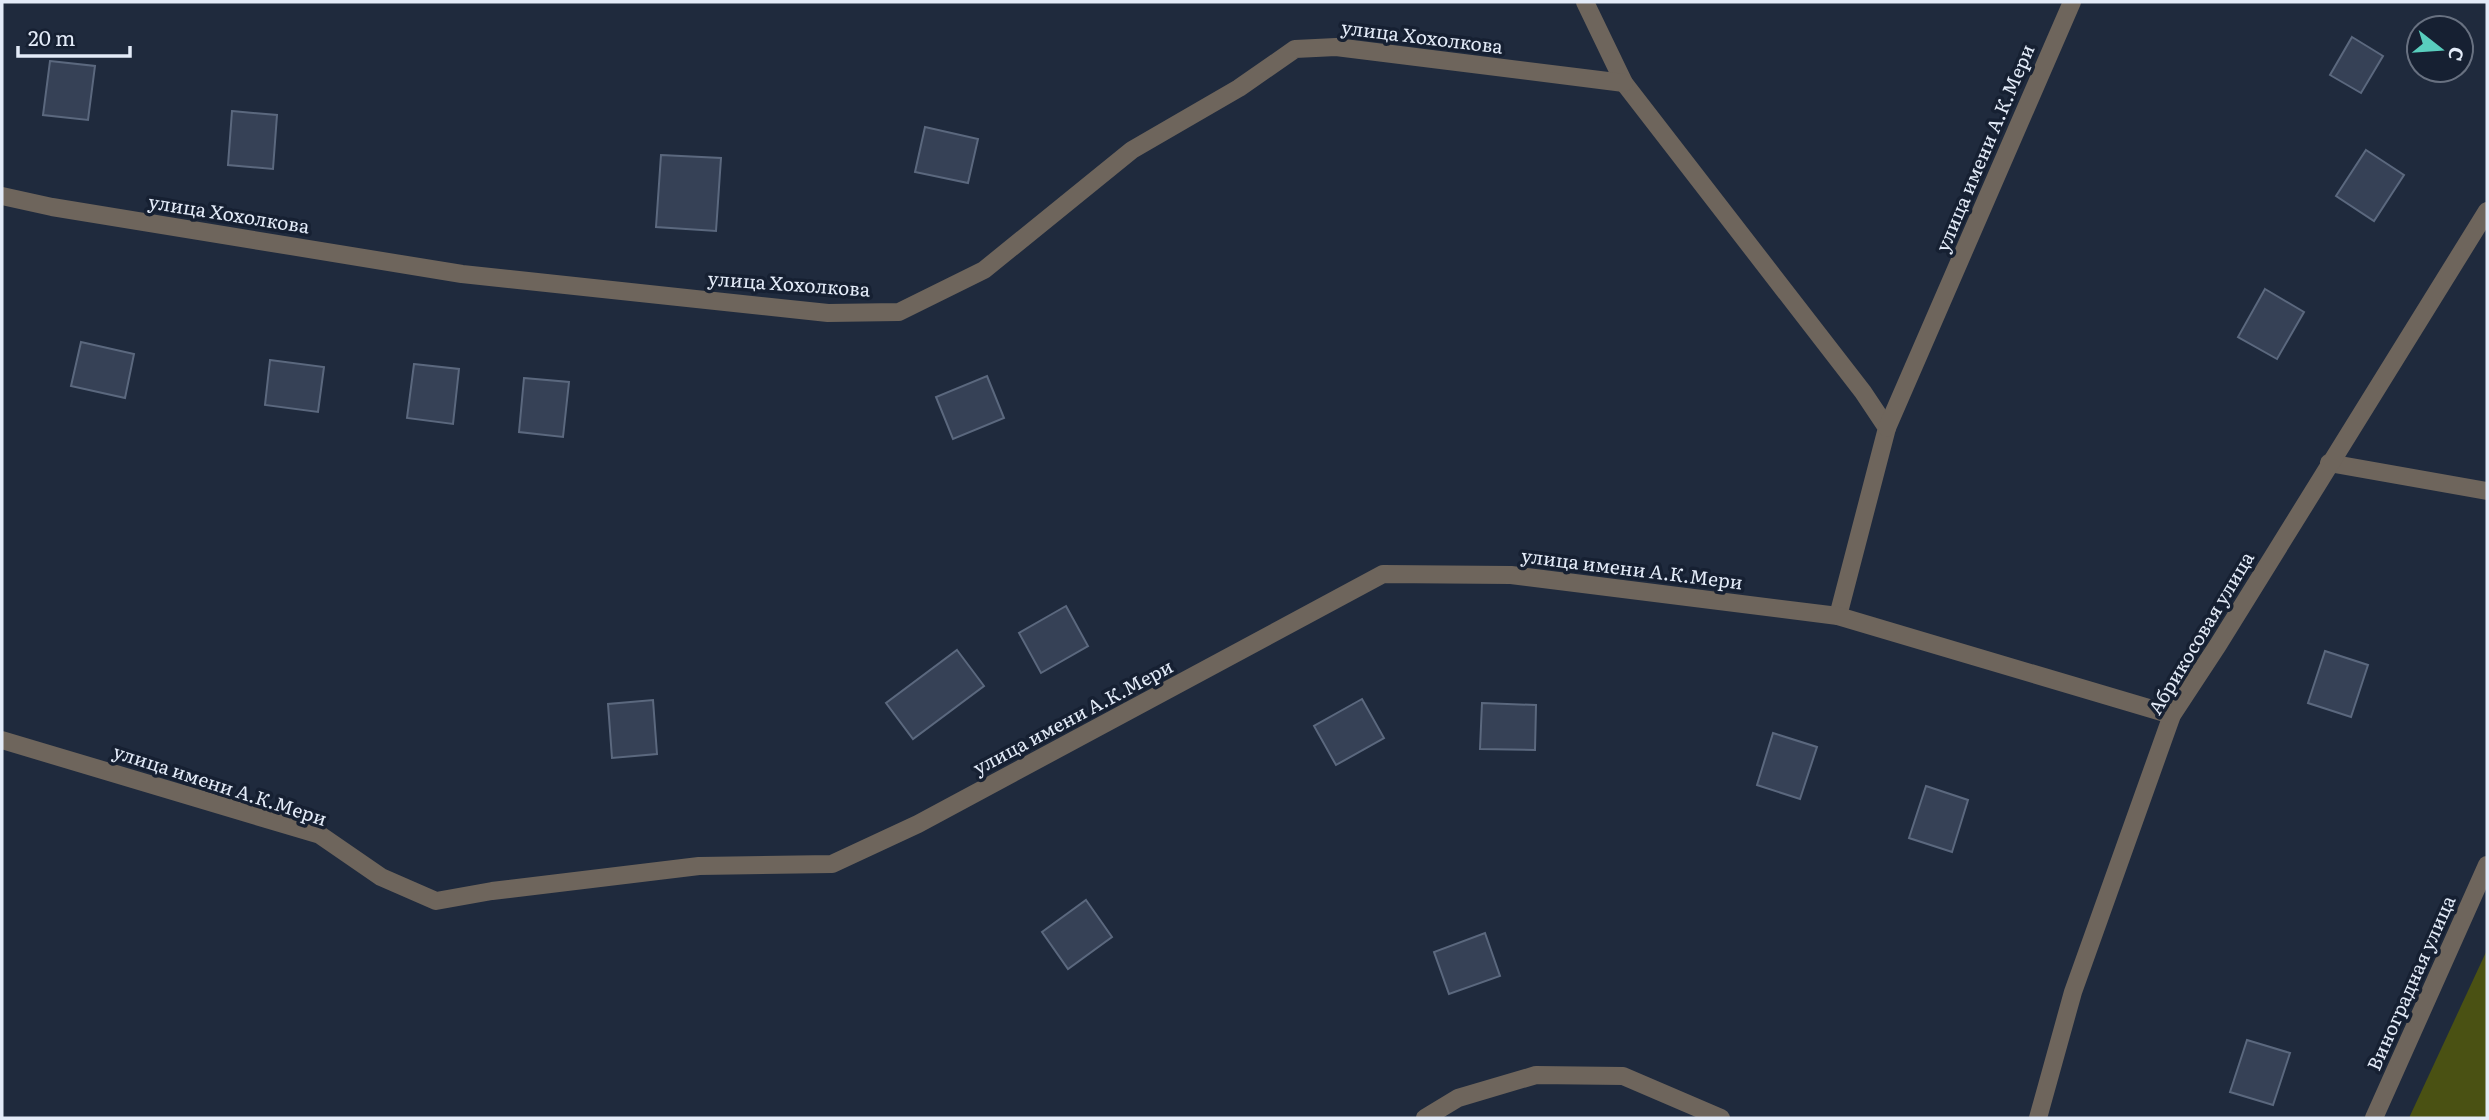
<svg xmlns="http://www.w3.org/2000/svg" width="2489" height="1120" font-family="Literata,serif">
  <rect width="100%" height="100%" fill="#1f2a3d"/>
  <polygon fill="#4a5113" points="2487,950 2487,1118 2409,1118"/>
  <g fill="#364156" stroke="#5b687e" stroke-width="2">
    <polygon points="2352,37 2383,56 2361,93 2330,75"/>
    <polygon points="50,61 95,66 88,120 43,115"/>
    <polygon points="232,111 277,115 273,169 228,165"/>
    <polygon points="925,127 978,139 968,183 915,172"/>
    <polygon points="2366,150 2404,175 2374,221 2336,196"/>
    <polygon points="661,155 721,158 716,231 656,227"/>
    <polygon points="2265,289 2304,312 2277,359 2238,337"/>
    <polygon points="81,342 134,354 125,398 71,386"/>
    <polygon points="270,360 324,367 318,412 265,405"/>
    <polygon points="414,364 459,369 453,424 407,418"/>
    <polygon points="987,376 1004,418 953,439 936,397"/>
    <polygon points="524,378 569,382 563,437 519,432"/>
    <polygon points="1066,606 1088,646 1041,673 1019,633"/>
    <polygon points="957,650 984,686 913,739 886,703"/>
    <polygon points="2325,651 2368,665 2351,717 2308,703"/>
    <polygon points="1362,699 1384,738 1336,765 1314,726"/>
    <polygon points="653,700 657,754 612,758 608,704"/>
    <polygon points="1482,703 1536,705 1535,750 1480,749"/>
    <polygon points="1773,733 1817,747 1800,799 1757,785"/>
    <polygon points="1926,786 1968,800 1952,852 1909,838"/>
    <polygon points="1086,900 1112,937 1068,969 1042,932"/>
    <polygon points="1485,933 1500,976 1449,994 1434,952"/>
    <polygon points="2247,1040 2290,1053 2273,1105 2230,1092"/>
  </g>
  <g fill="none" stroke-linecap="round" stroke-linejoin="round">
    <polyline stroke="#6e655c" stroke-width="18" points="1425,1118 1458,1098 1536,1075 1623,1076 1721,1118"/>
    <g stroke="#6e655c" stroke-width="18">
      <polyline points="1585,2 1624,83 1863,392 1887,428 1838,616"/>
      <polyline points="2,196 52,207 462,274 828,313 899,312 984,270 1132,150 1239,88 1295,49 1336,47 1624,83"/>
      <polyline points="1887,428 2072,2"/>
      <polyline points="2329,463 2487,491"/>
      <polyline points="2,740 320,835 381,877 436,901 492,891 699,866 832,864 918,824 1383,574 1511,575 1838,616 2172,715"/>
      <polyline points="2038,1118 2073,992 2172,715 2218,645 2487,211"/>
      <polyline points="2374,1118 2487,865"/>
    </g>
  </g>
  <g text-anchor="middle" stroke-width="7" stroke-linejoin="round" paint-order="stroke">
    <g font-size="19" fill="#e3ebf8" stroke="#162032">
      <text transform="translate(1422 37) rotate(7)" y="7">улица Хохолкова</text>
      <text transform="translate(1985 148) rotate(-67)" y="7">улица имени А.К.Мери</text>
      <text transform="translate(229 214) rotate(9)" y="7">улица Хохолкова</text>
      <text transform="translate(789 284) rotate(4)" y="7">улица Хохолкова</text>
      <text transform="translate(1632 569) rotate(7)" y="7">улица имени А.К.Мери</text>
      <text transform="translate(2201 633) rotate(-59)" y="7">Абрикосовая улица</text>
      <text transform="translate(1073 717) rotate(-28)" y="7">улица имени А.К.Мери</text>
      <text transform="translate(220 785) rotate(18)" y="7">улица имени А.К.Мери</text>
      <text transform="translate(2411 983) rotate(-66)" y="7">Виноградная улица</text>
    </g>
  </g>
  <rect width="2489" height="1120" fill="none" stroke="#e3ebf8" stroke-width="7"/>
  <g transform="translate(2440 49) rotate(107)"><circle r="33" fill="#162032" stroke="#687181" stroke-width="2"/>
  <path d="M0-5L12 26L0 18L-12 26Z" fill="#59cebe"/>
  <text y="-10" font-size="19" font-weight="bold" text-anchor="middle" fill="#e3ebf8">С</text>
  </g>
  <path d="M18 46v10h112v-10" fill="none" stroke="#e3ebf8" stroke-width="3.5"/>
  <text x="28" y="46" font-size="21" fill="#e3ebf8" stroke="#162032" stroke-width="5" paint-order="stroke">20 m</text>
</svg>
